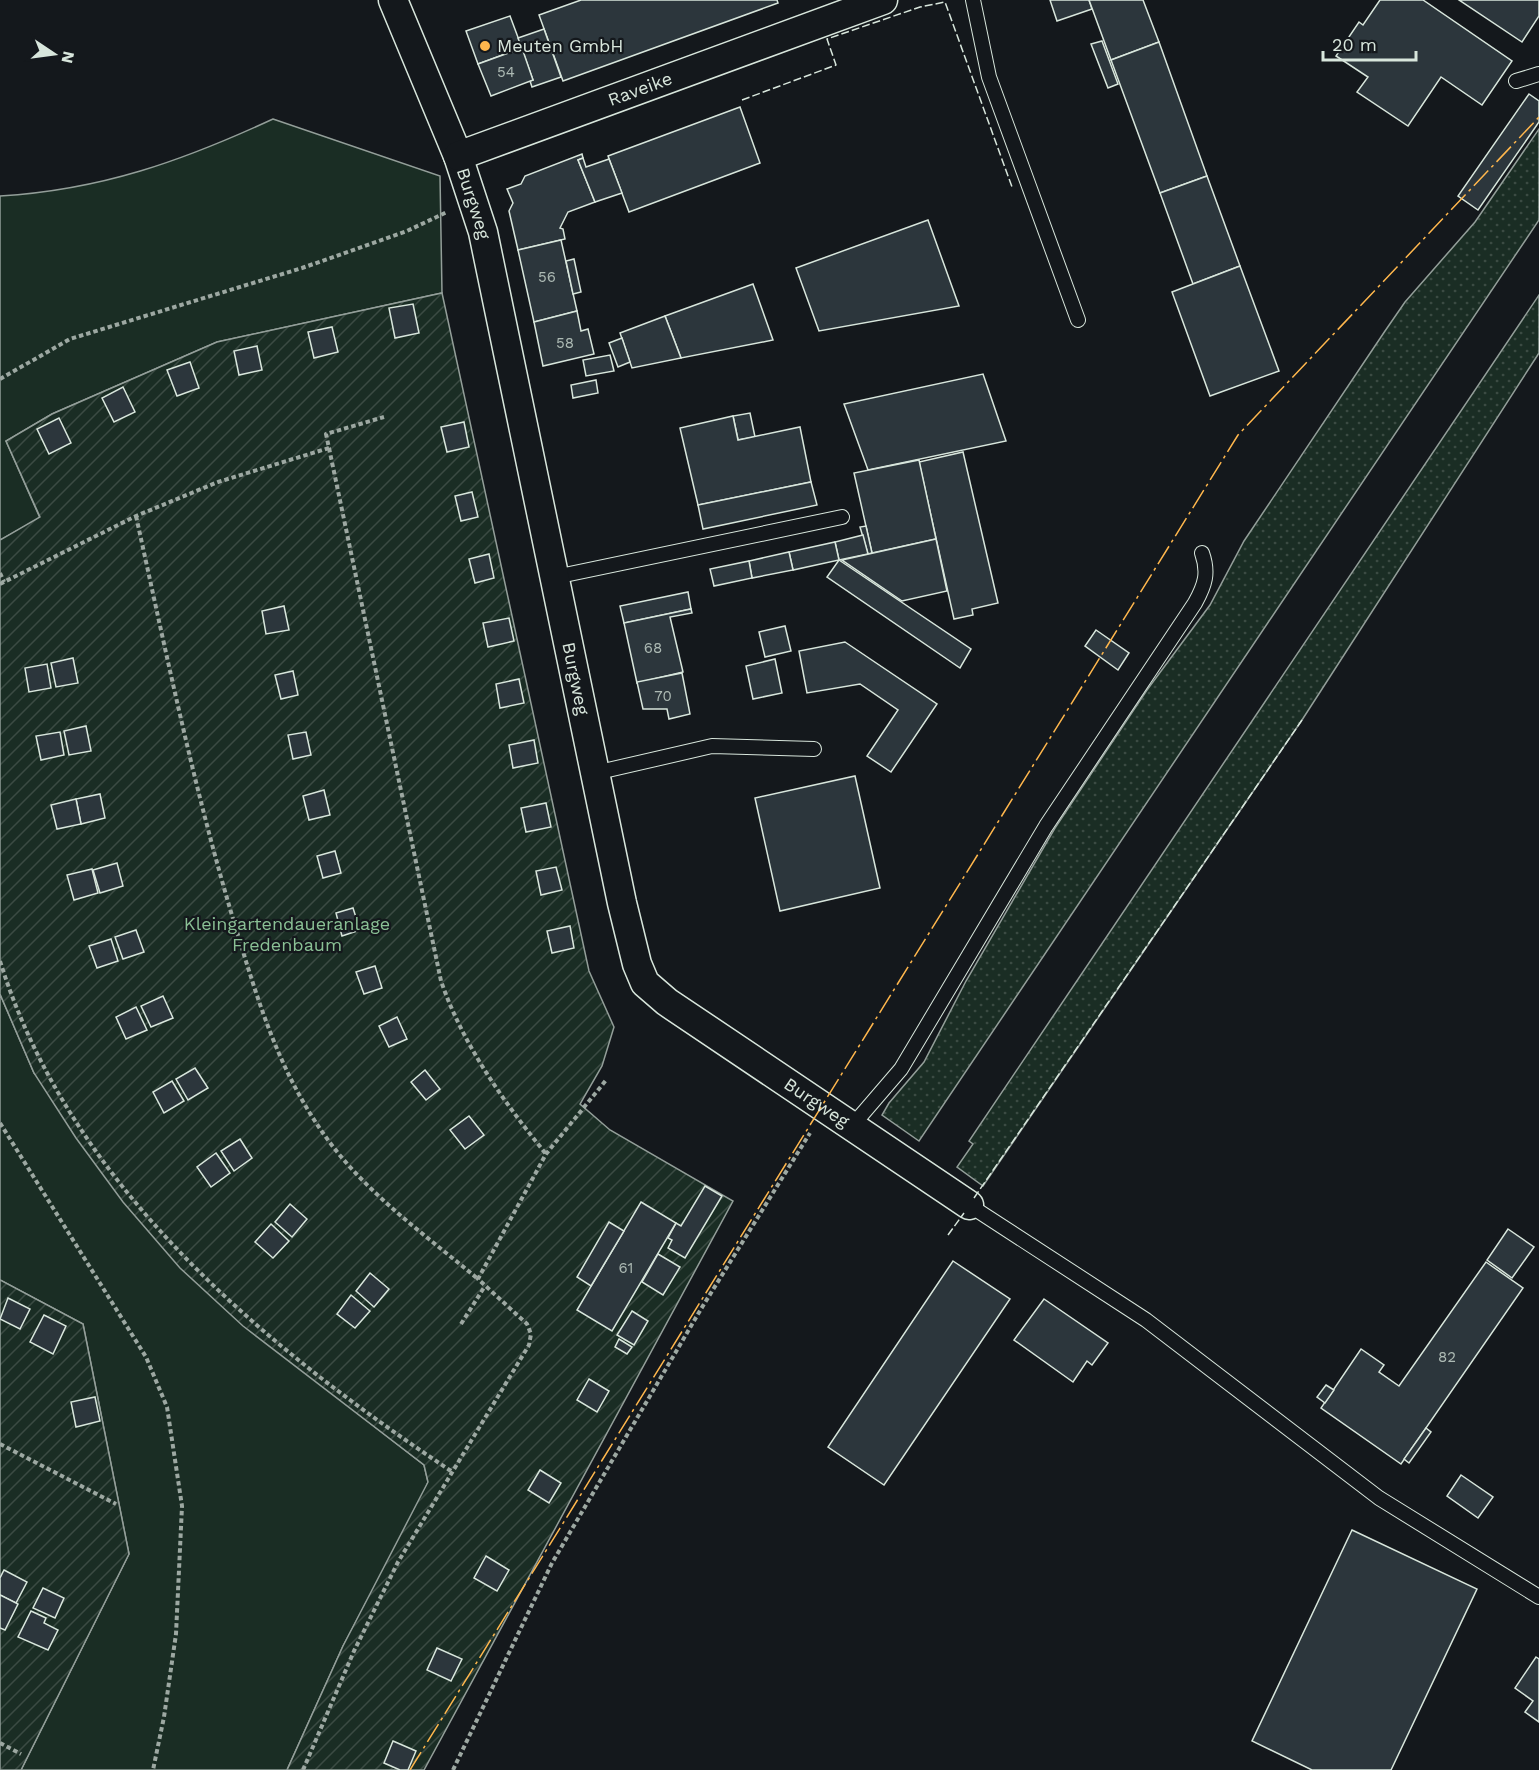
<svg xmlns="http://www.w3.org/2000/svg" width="1539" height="1770" font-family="'Work Sans',sans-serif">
  <defs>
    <pattern id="grass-dots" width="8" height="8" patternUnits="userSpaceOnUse" patternTransform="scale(1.5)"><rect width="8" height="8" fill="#1a2d24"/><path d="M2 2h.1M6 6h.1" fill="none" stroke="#3b4b43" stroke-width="1.8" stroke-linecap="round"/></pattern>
    <pattern id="garden-furrows" width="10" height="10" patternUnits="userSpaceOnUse" patternTransform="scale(1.5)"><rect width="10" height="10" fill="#1a2d24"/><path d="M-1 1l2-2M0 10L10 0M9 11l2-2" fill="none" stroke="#3b4b43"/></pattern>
  </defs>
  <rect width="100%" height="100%" fill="#14181c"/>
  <g fill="url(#grass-dots)" stroke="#939e99" stroke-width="1.5">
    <polygon points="1539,129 1539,220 919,1141 882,1115 889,1103 924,1062 966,981 1055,828 1147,690 1210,605 1244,541 1385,331 1405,302 1475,222"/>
    <polygon points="1539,295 1539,353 1302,720 983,1186 957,1167 973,1144 969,1141"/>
  </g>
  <g fill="#1a2d24" stroke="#939e99" stroke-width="1.5">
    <path d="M273,119L440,176L442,293L217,342L52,414L6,441L40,518L0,540V196C101,190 182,161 273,119Z"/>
    <polygon points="0,994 34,1073 334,1395 424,1465 428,1482 423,1496 343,1646 287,1770 21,1770 129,1554 83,1324 0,1280"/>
  </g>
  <g fill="url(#garden-furrows)" stroke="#939e99" stroke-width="1.5">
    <polygon points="442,293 589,971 614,1027 602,1066 580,1104 610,1130 733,1201 424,1770 287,1770 343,1646 428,1482 424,1465 243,1326 180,1268 123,1202 76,1138 34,1073 0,994 0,540 40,517 6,441 52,414 217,342"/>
    <polygon points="0,1280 83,1324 129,1554 21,1770 0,1770"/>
  </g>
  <g fill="#2c363c" stroke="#d8e6dc" stroke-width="1.5">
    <polygon points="581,0 777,0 778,3 563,81 539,15"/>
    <polygon points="1050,0 1089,0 1092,9 1057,21"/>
    <polygon points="1089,0 1143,0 1159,42 1111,60"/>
    <polygon points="1380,0 1423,0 1512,61 1482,105 1441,77 1408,126 1357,92 1368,77 1336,56 1359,22 1363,25"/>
    <polygon points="1459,0 1539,0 1539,16 1522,42"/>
    <polygon points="510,16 522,48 478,64 466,31"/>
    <polygon points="544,29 561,77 532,87 530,81 533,80 518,38"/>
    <polygon points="1102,41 1118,84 1108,88 1091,44"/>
    <polygon points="1159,42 1207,176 1160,193 1111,60"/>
    <polygon points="522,48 533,80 491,96 478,64"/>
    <polygon points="1529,94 1539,101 1539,122 1478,210 1458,196"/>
    <polygon points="740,107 760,163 629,212 608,156"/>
    <polygon points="582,154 583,158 578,160 595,202 568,212 560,228 563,229 565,239 518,250 509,211 513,203 507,189 521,184 525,176"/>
    <polygon points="583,158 586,167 609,159 622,193 595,202 578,160"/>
    <polygon points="1207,176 1240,266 1193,284 1160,193"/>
    <polygon points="928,220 959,306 819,331 796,268"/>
    <polygon points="561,240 577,311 534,322 518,250"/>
    <polygon points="574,259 581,292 573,294 566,261"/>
    <polygon points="1240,266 1279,371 1210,396 1172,292"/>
    <polygon points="753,284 773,340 681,358 665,316"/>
    <polygon points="413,304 419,333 395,338 389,308"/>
    <polygon points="577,311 581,331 588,329 594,354 543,366 534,322"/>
    <polygon points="665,316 681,358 632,368 620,333"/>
    <polygon points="332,327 338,352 314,358 308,332"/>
    <polygon points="622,338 630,362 618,367 609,343"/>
    <polygon points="257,346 262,370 239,375 234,351"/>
    <polygon points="610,355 614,371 586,376 583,360"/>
    <polygon points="190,362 199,388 177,396 167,370"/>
    <polygon points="983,374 1006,441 868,470 844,404"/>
    <polygon points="596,380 598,393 573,398 571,385"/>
    <polygon points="123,387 135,412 114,422 102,398"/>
    <polygon points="750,413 755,437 738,440 733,416"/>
    <polygon points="733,416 738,440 800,427 811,482 698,505 680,428"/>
    <polygon points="59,418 71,443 49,454 37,429"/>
    <polygon points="464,422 469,447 447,452 441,427"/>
    <polygon points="963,452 998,603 972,609 973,615 954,619 919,462"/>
    <polygon points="919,460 936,539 872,553 854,473"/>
    <polygon points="811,482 817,505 703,529 698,505"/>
    <polygon points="472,492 478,517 461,521 455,496"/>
    <polygon points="866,526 872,553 868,554 860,527"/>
    <polygon points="863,535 868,554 839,560 835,542"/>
    <polygon points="936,539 947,591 902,601 842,560"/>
    <polygon points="835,542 839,560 793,570 789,552"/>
    <polygon points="789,552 793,570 752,578 749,561"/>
    <polygon points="489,554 494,578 475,583 469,559"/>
    <polygon points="839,560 971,649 960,668 827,577"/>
    <polygon points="749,561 752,578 714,586 710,569"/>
    <polygon points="688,592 691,609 624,623 620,606"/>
    <polygon points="284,606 289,630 266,634 262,611"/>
    <polygon points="691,609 692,613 670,617 683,672 637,683 624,623"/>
    <polygon points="509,618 514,641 488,647 483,623"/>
    <polygon points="785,626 791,651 765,657 759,632"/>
    <polygon points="1096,630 1129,653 1118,670 1085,646"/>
    <polygon points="845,642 937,704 891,772 867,756 898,710 860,684 807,693 799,651"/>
    <polygon points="73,658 78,683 56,687 51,663"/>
    <polygon points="775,659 782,693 753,699 746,666"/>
    <polygon points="47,664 51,688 29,692 25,668"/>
    <polygon points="293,671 298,695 281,699 275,675"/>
    <polygon points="682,673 690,714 669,719 667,709 643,709 637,682"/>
    <polygon points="519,679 524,703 500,708 496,684"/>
    <polygon points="86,726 91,751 69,755 64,731"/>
    <polygon points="60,732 64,755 41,760 36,736"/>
    <polygon points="306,732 311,755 293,759 288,735"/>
    <polygon points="534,740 538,763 513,768 509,745"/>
    <polygon points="855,776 880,888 780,911 755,798"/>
    <polygon points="324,790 330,815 309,820 303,796"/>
    <polygon points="100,794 105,818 81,824 76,799"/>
    <polygon points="76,799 81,824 57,829 51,805"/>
    <polygon points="546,803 551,827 526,832 521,808"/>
    <polygon points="335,851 341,873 323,878 317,856"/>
    <polygon points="117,863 123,886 100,893 93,870"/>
    <polygon points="556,867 562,890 541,895 536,871"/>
    <polygon points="92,869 98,893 74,900 67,875"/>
    <polygon points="353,908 360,930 342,936 336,913"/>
    <polygon points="570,926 574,948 552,953 547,931"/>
    <polygon points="136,930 144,952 123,959 115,937"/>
    <polygon points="111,939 118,961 97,968 89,946"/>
    <polygon points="375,966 382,988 364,994 356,972"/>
    <polygon points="163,996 173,1018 151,1027 141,1006"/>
    <polygon points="136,1007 147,1030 126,1039 116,1017"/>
    <polygon points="397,1017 407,1039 389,1047 379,1026"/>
    <polygon points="195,1068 208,1088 188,1100 176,1079"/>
    <polygon points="425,1070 440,1089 426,1100 411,1082"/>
    <polygon points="172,1081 184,1101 164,1113 153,1092"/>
    <polygon points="469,1116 484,1135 465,1149 450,1130"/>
    <polygon points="240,1139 252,1158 234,1171 221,1151"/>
    <polygon points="216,1153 230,1173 211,1187 197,1167"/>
    <polygon points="705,1186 722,1196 685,1258 668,1248 672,1240 668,1238 676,1223 681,1226"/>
    <polygon points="641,1202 676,1223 612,1331 577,1310"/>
    <polygon points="290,1204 307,1219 292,1237 275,1222"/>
    <polygon points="609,1222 624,1231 591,1286 577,1277"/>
    <polygon points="271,1224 289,1241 273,1258 255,1242"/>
    <polygon points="1508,1229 1534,1247 1512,1278 1487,1260"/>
    <polygon points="658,1254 680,1267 663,1295 642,1282"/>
    <polygon points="953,1261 1010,1299 884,1485 828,1447"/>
    <polygon points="1486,1262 1523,1288 1401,1464 1321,1408 1361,1349 1384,1365 1379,1372 1399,1386"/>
    <polygon points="370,1273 389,1289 374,1307 356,1291"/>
    <polygon points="351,1295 370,1311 355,1328 337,1314"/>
    <polygon points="8,1298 30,1309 20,1329 0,1319"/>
    <polygon points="1044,1299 1108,1343 1092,1365 1087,1361 1073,1382 1014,1340"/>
    <polygon points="632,1311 648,1321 634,1345 617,1335"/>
    <polygon points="44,1315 66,1326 53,1354 30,1342"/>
    <polygon points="619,1339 632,1347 627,1354 615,1347"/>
    <polygon points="589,1379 609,1391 597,1412 577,1400"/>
    <polygon points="1326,1385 1334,1390 1325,1403 1317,1397"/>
    <polygon points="95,1397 100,1421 76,1427 71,1402"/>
    <polygon points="1426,1428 1431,1432 1409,1463 1404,1459"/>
    <polygon points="540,1470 561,1483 549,1503 528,1490"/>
    <polygon points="1461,1475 1493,1497 1478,1518 1447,1496"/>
    <polygon points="1352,1530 1477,1589 1391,1770 1312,1770 1252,1741"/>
    <polygon points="486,1556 509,1570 497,1591 474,1578"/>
    <polygon points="4,1570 27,1582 16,1603 0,1595 0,1578"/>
    <polygon points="43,1588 64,1598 55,1618 33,1608"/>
    <polygon points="0,1595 18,1604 5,1630 0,1628"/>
    <polygon points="31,1611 46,1618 44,1623 58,1630 48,1650 18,1637"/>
    <polygon points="437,1648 462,1659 451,1681 427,1670"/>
    <polygon points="1536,1657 1539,1659 1539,1722 1525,1712 1533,1701 1515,1688"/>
    <polygon points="393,1741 416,1751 408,1770 400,1770 384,1763"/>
  </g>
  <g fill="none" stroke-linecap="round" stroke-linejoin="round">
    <defs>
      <g id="lane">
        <polyline points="973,0 989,77 1078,320"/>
        <polyline points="1516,81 1539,74"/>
        <polyline points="555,577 842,517"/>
        <polyline points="595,773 712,746 814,749"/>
        <path d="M852,1126L901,1069L1046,826L1195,603C1205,585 1209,573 1202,553"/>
        <polyline points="969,1205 1146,1320 1379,1498 1539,1597"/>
      </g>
      <g id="street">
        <path id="s1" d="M393,0L458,156L483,232L622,903L637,964L645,983L667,1002L969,1205"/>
        <path id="s2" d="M458,156L883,0"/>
      </g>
    </defs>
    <use href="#lane" stroke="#d8e6dc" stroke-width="16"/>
    <use href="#street" stroke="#d8e6dc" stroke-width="31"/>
    <g stroke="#9da8a2" stroke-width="4" stroke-dasharray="4.5 3" stroke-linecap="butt">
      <polyline points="0,379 70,339 302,268 407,231 447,212"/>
      <path d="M329,448L441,981C463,1045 503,1101 546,1154"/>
      <path d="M136,516C166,652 194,789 234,922C259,1004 280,1078 334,1148C374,1199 429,1238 478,1279"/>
      <polyline points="0,573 4,582"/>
      <polyline points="0,584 136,516 218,482 329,448 326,434 384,417"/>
      <path d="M0,961C70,1186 262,1345 451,1471"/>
      <polyline points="0,1123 146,1357 167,1407 182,1506 176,1634 164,1717 153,1770"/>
      <polyline points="461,1324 485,1286"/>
      <polyline points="0,1444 116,1504"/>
      <polyline points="0,1743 21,1754"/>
      <polyline points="303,1770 354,1651 398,1562 529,1345 531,1334 527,1324 478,1279 546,1154 607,1079"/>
      <polyline points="453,1770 552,1563 701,1309 810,1133"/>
    </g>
    <use href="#lane" stroke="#14181c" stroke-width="14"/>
    <use href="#street" stroke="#14181c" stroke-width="28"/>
    <g stroke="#d8e6dc" stroke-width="1.5" stroke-dasharray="8 3" stroke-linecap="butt">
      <polyline points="742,100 836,65 827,39 920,7 945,2 1012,187"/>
      <polyline points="974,1198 1302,720"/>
      <polyline points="948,1235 964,1213"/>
    </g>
    <polyline stroke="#ffb74d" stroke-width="1.5" stroke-dasharray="21 4.5 3 4.5" stroke-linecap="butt" points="410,1770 1238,435 1539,117"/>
  </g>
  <circle fill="#ffb74d" stroke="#14181c" stroke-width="2" cx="485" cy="46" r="6"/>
  <g text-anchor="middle" stroke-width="4.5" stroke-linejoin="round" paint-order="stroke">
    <g font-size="15" fill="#adbab4">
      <text x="506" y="77">54</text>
      <text x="547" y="282">56</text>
      <text x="565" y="348">58</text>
      <text x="653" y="653">68</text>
      <text x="663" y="701">70</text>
      <text x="626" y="1273">61</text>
      <text x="1447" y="1362">82</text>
    </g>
    <g font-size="18" fill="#d8e6dc" stroke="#14181c" text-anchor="start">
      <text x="497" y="52">Meuten GmbH</text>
    </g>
    <g font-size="18" fill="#d8e6dc" stroke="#14181c">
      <text dy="6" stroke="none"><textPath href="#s2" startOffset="194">Raveike</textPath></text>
      <text dy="6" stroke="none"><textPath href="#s1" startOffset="219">Burgweg</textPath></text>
      <text dy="6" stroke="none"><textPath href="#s1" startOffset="705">Burgweg</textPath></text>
      <text dy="6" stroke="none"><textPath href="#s1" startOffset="1227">Burgweg</textPath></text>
    </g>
    <g font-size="18" fill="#8ac095" stroke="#14181c">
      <text x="287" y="930">Kleingartendaueranlage<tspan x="287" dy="21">Fredenbaum</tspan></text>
    </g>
  </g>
  <g transform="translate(54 54) rotate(103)" stroke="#14181c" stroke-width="4.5" paint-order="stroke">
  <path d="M0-4.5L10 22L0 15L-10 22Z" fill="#d8e6dc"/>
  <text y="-9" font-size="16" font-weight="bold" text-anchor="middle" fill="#d8e6dc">N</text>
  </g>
  <path d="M1323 51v9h93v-9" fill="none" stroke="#d8e6dc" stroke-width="3"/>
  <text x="1332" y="51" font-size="18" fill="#d8e6dc" stroke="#14181c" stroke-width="4.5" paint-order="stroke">20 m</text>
</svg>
